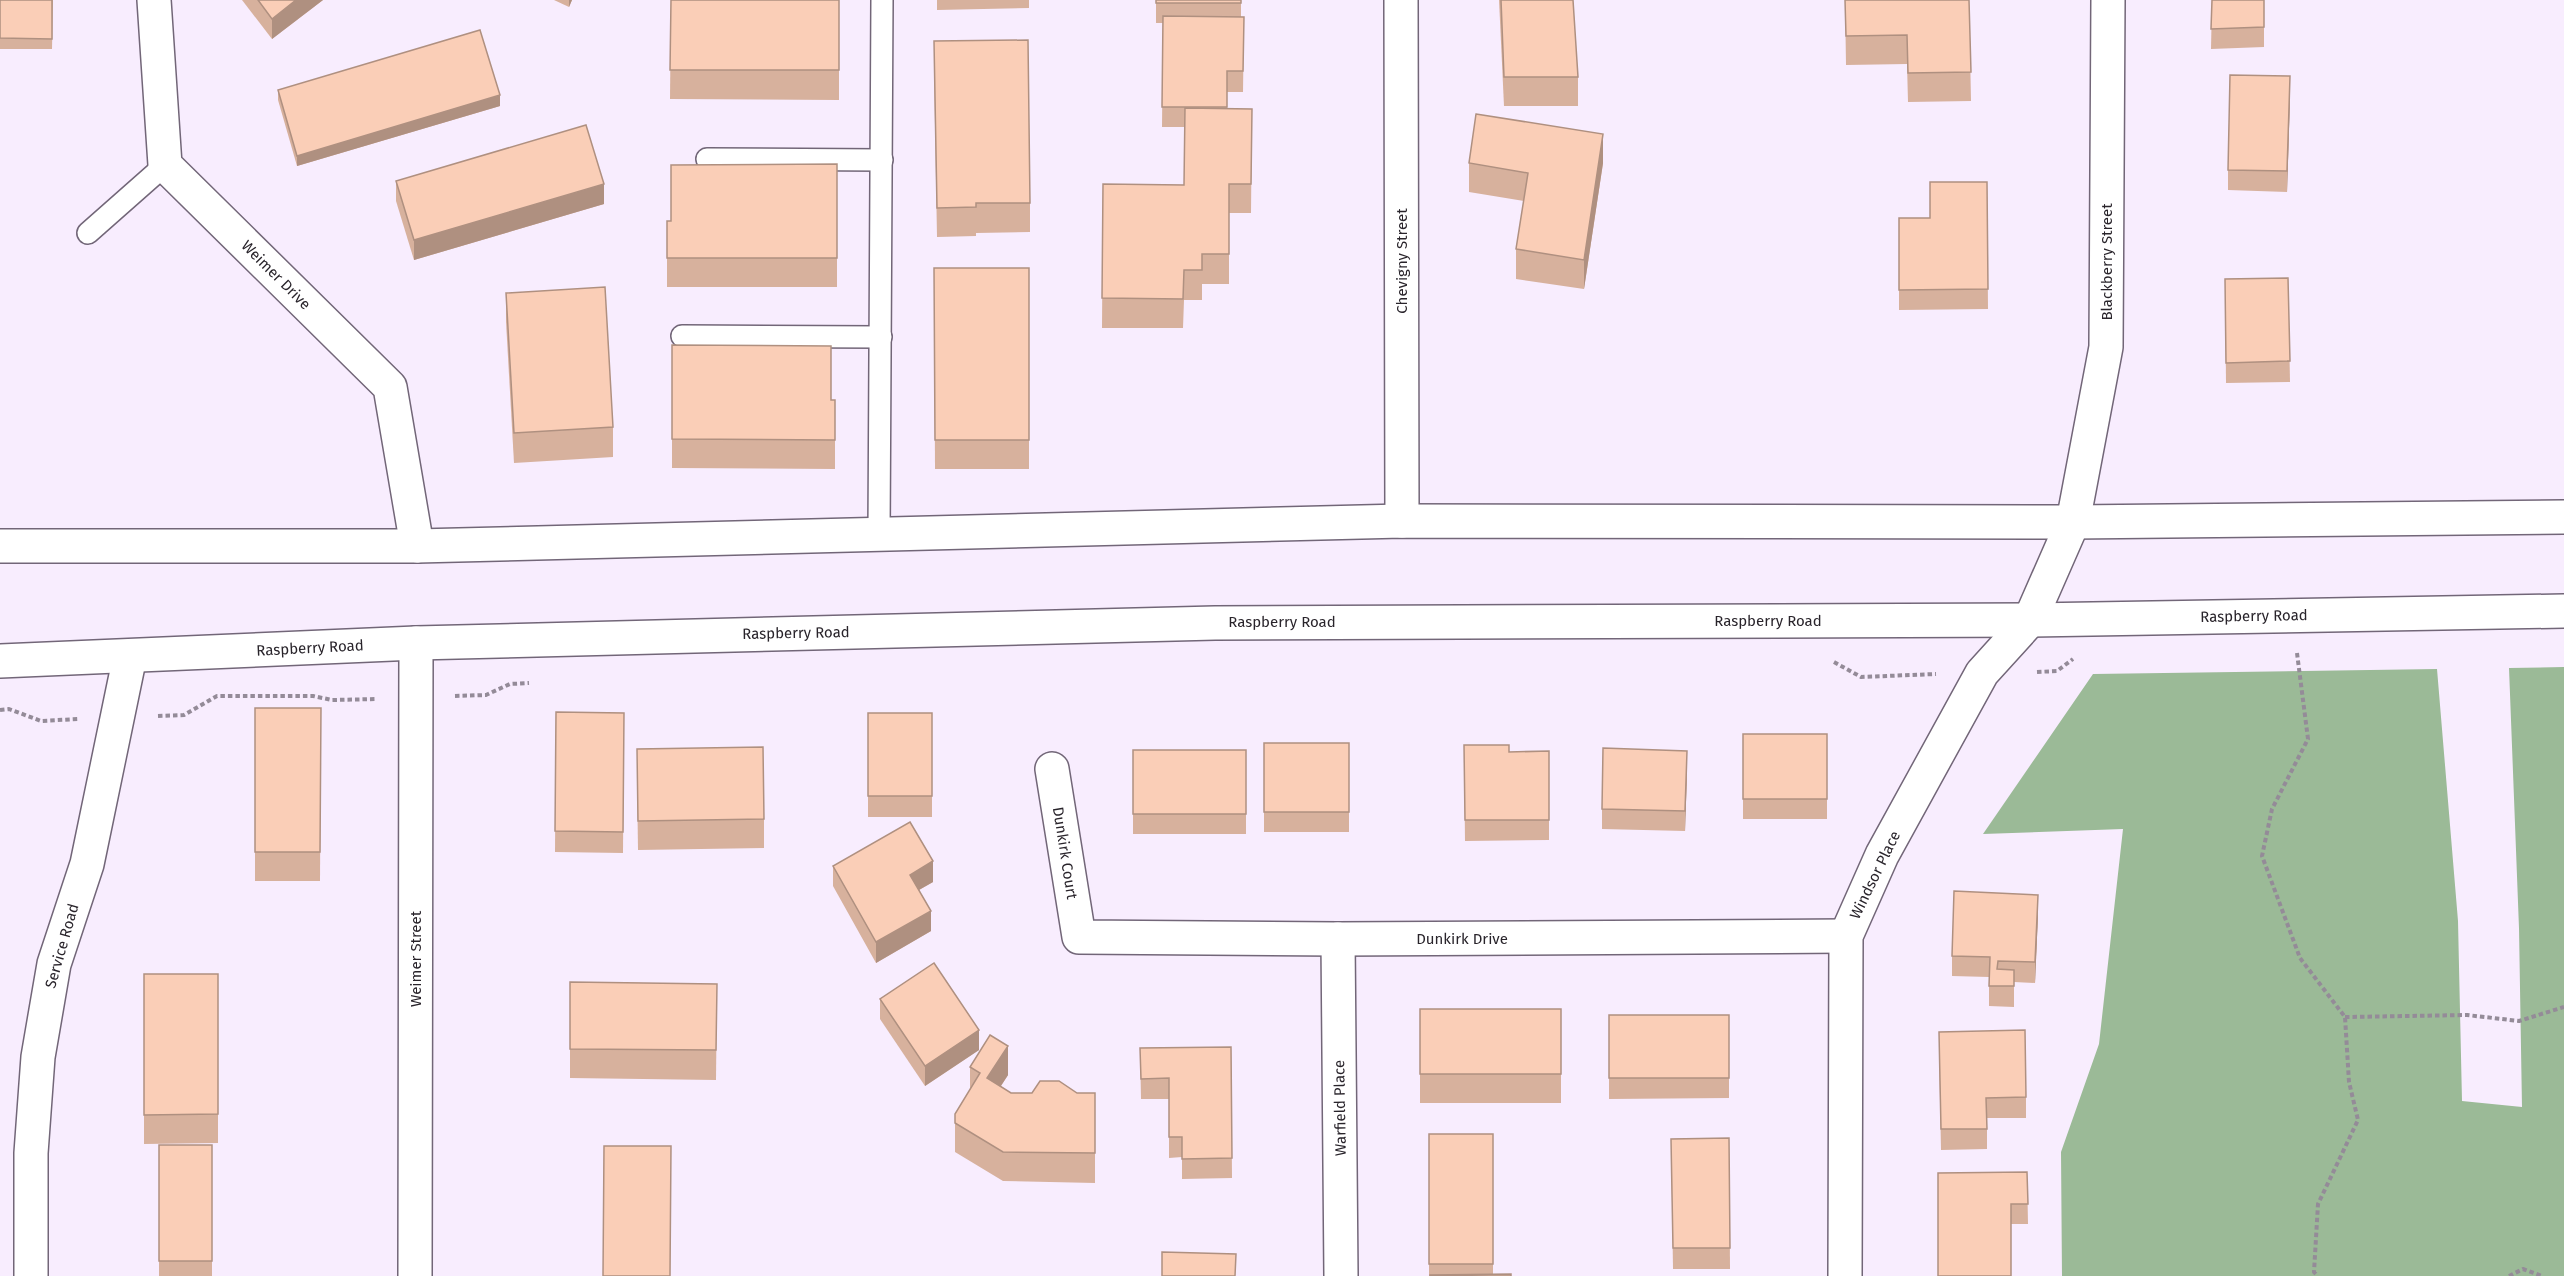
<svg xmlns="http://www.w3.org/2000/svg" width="2564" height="1276" font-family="'Fira Sans',sans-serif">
  <rect width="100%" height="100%" fill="#f8edfe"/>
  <polygon fill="#9bba97" points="2564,667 2564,1276 2062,1276 2061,1152 2099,1044 2123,829 1983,834 2093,674 2437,669 2458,921 2462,1101 2522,1107 2519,928 2509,668"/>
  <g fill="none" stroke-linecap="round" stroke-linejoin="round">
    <defs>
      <g id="service">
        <polyline points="707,159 882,160"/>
        <polyline points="88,233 165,165"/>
        <polyline points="682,336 881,337"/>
        <polyline points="879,534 882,0"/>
      </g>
      <g id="minor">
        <polyline points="154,0 165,165 390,387 417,546"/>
        <polyline points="1401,0 1402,521"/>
        <polyline points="1052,769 1079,937 1338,939 1846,936"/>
        <polyline points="1338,939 1341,1276"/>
        <polyline points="31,1276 31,1153 38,1057 54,964 87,864 130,656"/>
        <polyline points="415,1276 416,643"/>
        <polyline points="1845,1276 1846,936 1882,855 1982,673 2030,620 2073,522 2106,347 2108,0"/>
      </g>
      <g id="secondary">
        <polyline points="0,546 417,546 1402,521 2073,522 2564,517"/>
        <polyline points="0,661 416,643 1215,623 2030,620 2564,611"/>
      </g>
    </defs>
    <use href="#service" stroke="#726678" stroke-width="24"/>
    <use href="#minor" stroke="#726678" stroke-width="36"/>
    <use href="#secondary" stroke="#726678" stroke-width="36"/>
    <g stroke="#948b98" stroke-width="4" stroke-dasharray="4.5 3" stroke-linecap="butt">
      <polyline points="2297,653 2308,739 2272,809 2262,856 2300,958 2345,1017 2349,1082 2358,1120 2318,1204 2314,1272 2318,1276"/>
      <polyline points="1834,662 1861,677 1936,674"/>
      <polyline points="2037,672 2057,671 2073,659"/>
      <polyline points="455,696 486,695 510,684 529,683"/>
      <polyline points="0,710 9,709 41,721 78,719"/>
      <polyline points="158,716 184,715 217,696 313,696 332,700 376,699"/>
      <polyline points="2345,1017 2467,1015 2519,1021 2564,1007"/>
      <polyline points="2509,1276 2523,1269 2542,1276"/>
    </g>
    <use href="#service" stroke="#fff" stroke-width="21"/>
    <use href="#minor" stroke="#fff" stroke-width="33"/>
    <use href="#secondary" stroke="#fff" stroke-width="33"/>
  </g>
  <g fill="#d7b19d">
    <polygon points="0,0 53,0 52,49 0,49"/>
    <polygon points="242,0 323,0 272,39"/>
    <polygon points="554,0 572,0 569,7"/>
    <polygon points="671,0 839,0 839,100 670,99"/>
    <polygon points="937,0 1029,0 1029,8 937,10"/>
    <polygon points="1156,0 1241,0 1241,17 1244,17 1243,92 1227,92 1227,109 1252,109 1251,213 1229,213 1229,284 1202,284 1202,300 1184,300 1183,328 1102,328 1103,184 1184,185 1184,127 1162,127 1163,23 1156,23"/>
    <polygon points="1499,0 1573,0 1578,77 1578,106 1504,106"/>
    <polygon points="1845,0 1969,0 1971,101 1908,102 1907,64 1846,65"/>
    <polygon points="2212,0 2264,0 2264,47 2211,49"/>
    <polygon points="934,70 1030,203 1030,232 976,233 976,236 937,237"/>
    <polygon points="278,90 500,106 297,166 278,100"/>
    <polygon points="2290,97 2287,192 2228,190 2228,170"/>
    <polygon points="1469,163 1603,163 1584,289 1516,279 1516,249 1524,201 1469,192"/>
    <polygon points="837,164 837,287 667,287 667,221 671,221"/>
    <polygon points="396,181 604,204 414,260 396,201"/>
    <polygon points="1987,182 1988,309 1899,310 1899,218 1930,218"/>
    <polygon points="934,268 1029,268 1029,469 935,469"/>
    <polygon points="2288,278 2290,382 2226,383 2225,279"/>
    <polygon points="506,293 613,427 613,457 514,463 506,322"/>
    <polygon points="672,345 831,400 835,400 835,469 672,468"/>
    <polygon points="255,708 321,708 320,881 255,881"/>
    <polygon points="556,712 624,713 623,853 555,852"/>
    <rect x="868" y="713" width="64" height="104"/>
    <rect x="1743" y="734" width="84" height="85"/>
    <rect x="1264" y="743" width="85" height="89"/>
    <polygon points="1464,745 1509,752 1549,751 1549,840 1465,841"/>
    <rect x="1133" y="750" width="113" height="84"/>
    <polygon points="1687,771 1685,831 1602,829 1602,809"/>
    <polygon points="637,778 764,819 764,848 638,850"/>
    <polygon points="833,866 933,882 919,890 931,931 876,963 833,886"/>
    <polygon points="2038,915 2035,983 2014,982 2014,1007 1989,1006 1989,977 1952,976 1952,956"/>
    <polygon points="144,974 218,974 218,1143 144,1144"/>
    <polygon points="570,982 717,984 716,1080 570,1078"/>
    <polygon points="880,999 979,1050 925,1086 880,1019"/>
    <rect x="1420" y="1009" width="141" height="94"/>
    <polygon points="1609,1015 1729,1015 1729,1098 1609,1099"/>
    <polygon points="1231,1047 1232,1178 1182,1179 1182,1157 1169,1158 1169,1099 1141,1099 1140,1048"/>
    <polygon points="1939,1052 2026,1097 2026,1118 1987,1118 1987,1149 1941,1150"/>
    <polygon points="970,1067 1008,1075 1001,1086 1011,1093 1095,1093 1095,1183 1003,1181 955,1152 955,1114 970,1090"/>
    <polygon points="1429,1134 1493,1134 1493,1275 1511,1276 1429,1276"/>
    <polygon points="1729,1138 1730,1269 1673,1269 1671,1139"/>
    <rect x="159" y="1145" width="53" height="131"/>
    <polygon points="2027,1172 2028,1224 2011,1224 1938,1276"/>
  </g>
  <g fill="#af9080">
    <polygon points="296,0 323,0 272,39 272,19"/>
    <polygon points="569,0 572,0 569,7"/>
    <polygon points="2290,76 2290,97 2287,192 2287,171"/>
    <polygon points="500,95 500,106 297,166 297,156"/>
    <polygon points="1603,134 1603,163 1584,289 1584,260"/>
    <polygon points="604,184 604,204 414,260 414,240"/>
    <polygon points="1687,751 1687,771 1685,831 1685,811"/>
    <polygon points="933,861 933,882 910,895 910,875"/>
    <polygon points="2038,895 2038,915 2035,983 2035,962"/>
    <polygon points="931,911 931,931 876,963 876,942"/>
    <polygon points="979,1030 979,1050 925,1086 925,1066"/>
    <polygon points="1008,1046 1008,1075 987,1107 987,1078"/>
  </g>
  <g fill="#faceb7" stroke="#af9080" stroke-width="1.5">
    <polygon points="0,0 52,0 52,39 0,38"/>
    <polygon points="258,0 296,0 272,19"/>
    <polygon points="671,0 839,0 839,70 670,70"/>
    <rect x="1156" y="0" width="85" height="3"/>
    <polygon points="1501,0 1573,0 1578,77 1504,77"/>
    <polygon points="1845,0 1969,0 1971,72 1908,73 1907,35 1846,36"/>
    <polygon points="2212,0 2264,0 2264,27 2211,29"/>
    <polygon points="1163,16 1244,17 1243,71 1227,71 1227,107 1162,107"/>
    <polygon points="480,30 500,95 297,156 278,90"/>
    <polygon points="1028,40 1030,203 976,203 976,207 937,208 934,41"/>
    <polygon points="2230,75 2290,76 2287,171 2228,170"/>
    <polygon points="1185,108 1252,109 1251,184 1229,184 1229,254 1202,254 1202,270 1184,270 1183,299 1102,298 1103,184 1184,185"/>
    <polygon points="1476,114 1603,134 1584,260 1516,249 1528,173 1469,163"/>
    <polygon points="586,125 604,184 414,240 396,181"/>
    <polygon points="837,164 837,258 667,258 667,221 671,221 671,165"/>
    <polygon points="1930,182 1987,182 1988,289 1899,290 1899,218 1930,218"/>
    <polygon points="934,268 1029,268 1029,440 935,440"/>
    <polygon points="2288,278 2290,361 2226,363 2225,279"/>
    <polygon points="605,287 613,427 514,433 506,293"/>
    <polygon points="672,345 831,346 831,400 835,400 835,440 672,439"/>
    <polygon points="255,708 321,708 320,852 255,852"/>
    <polygon points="556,712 624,713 623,832 555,831"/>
    <rect x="868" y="713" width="64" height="83"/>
    <rect x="1743" y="734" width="84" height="65"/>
    <rect x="1264" y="743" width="85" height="69"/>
    <polygon points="1464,745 1509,745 1509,752 1549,751 1549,820 1465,820"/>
    <polygon points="763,747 764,819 638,821 637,749"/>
    <polygon points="1603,748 1687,751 1685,811 1602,809"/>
    <rect x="1133" y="750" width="113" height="64"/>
    <polygon points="910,822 933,861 910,875 931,911 876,942 833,866"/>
    <polygon points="1954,891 2038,895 2035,962 1998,961 1997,969 2014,970 2014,986 1989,986 1990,957 1952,956"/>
    <polygon points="934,963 979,1030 925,1066 880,999"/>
    <polygon points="144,974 218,974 218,1114 144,1115"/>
    <polygon points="570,982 717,984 716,1050 570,1049"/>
    <rect x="1420" y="1009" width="141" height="65"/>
    <rect x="1609" y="1015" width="120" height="63"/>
    <polygon points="2025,1030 2026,1097 1986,1098 1987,1129 1941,1129 1939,1032"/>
    <polygon points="990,1035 1008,1046 987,1078 1011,1093 1032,1093 1040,1081 1059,1081 1077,1093 1095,1093 1095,1153 1003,1152 955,1123 955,1114 980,1073 970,1067"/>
    <polygon points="1231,1047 1232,1158 1182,1159 1182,1137 1169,1137 1169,1078 1141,1079 1140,1048"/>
    <rect x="1429" y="1134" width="64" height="130"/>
    <polygon points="1729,1138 1730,1248 1673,1248 1671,1139"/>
    <rect x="159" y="1145" width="53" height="116"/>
    <polygon points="604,1146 671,1146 670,1276 603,1276"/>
    <polygon points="2027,1172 2028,1204 2011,1204 2011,1276 1938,1276 1938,1173"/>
    <polygon points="1162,1252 1236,1254 1235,1276 1162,1276"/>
    <polygon points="1511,1274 1511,1276 1430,1276 1430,1275"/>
  </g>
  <g text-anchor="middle" stroke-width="4.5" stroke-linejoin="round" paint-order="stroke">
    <g font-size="15" fill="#29242b" stroke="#fff">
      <text transform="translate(1402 261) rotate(-90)" y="5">Chevigny Street</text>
      <text transform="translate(2107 262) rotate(-90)" y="5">Blackberry Street</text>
      <text transform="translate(276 275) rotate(45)" y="5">Weimer Drive</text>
      <text transform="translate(2254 616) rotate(-1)" y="5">Raspberry Road</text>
      <text x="1768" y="626">Raspberry Road</text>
      <text x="1282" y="627">Raspberry Road</text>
      <text transform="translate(796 633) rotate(-1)" y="5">Raspberry Road</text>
      <text transform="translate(310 648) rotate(-3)" y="5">Raspberry Road</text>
      <text transform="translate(1065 853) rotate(81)" y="5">Dunkirk Court</text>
      <text transform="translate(1875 875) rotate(-64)" y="5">Windsor Place</text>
      <text x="1462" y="944">Dunkirk Drive</text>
      <text transform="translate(62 946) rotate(-74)" y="5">Service Road</text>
      <text transform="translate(416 959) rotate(-90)" y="5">Weimer Street</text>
      <text transform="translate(1340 1108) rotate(-91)" y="5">Warfield Place</text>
    </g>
  </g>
</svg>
